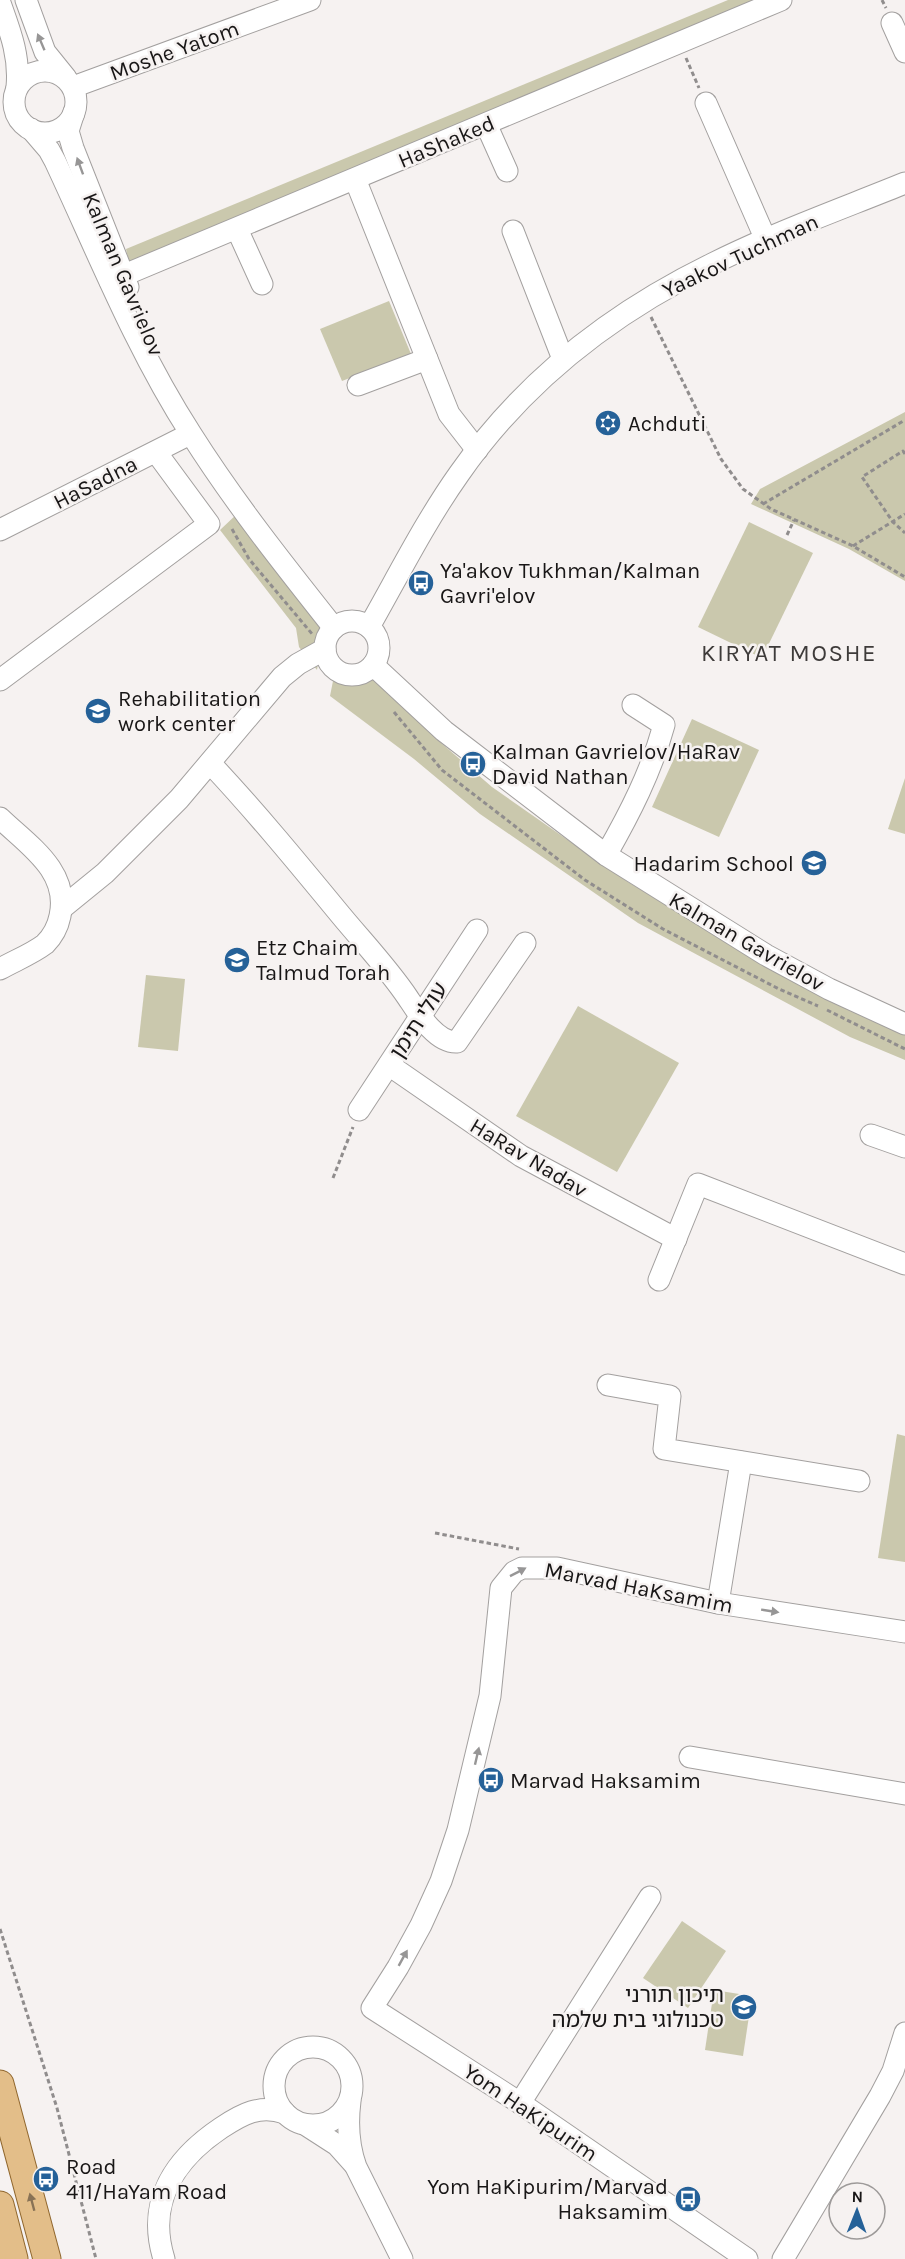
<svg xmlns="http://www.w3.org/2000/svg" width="905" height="2259" font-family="Karla,'Noto Sans Hebrew',sans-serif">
  <rect width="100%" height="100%" fill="#f6f2f1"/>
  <g fill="#cac8ad">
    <polygon points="728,0 776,0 131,272 126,249"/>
    <polygon points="389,301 411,354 342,381 320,329"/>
    <polygon points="905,412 905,581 849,549 751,504 760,489"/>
    <polygon points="238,513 324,626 317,670 299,647 296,628 220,530"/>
    <polygon points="749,522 813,553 762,658 698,627"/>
    <polygon points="372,676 440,742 492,787 628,882 744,952 905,1034 905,1060 850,1037 638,923 480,814 414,759 330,696 333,681 356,683"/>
    <polygon points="692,719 759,750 719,837 652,807"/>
    <polygon points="905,778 905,834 888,829"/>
    <polygon points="146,975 185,979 178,1051 138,1047"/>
    <polygon points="578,1006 679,1063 617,1172 516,1116"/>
    <polygon points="897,1434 905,1436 905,1562 878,1558"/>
    <polygon points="682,1921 726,1951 688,2008 643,1978"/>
    <polygon points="714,1990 752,1996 743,2056 705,2050"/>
  </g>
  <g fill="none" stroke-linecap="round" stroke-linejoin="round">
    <defs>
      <g id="minor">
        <polyline points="26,0 45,52 66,78"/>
        <path d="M0,3C10,31 20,56 17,87"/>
        <polyline points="892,23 905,52"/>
        <circle cx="45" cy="102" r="31"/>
        <polyline points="73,87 310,0"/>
        <polyline points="706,103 766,240"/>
        <polyline points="74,112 68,131 73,148 128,287"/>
        <polyline points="486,124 507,171"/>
        <path d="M31,129L49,150L55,161C98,253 136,349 191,434C234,502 284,565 334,628"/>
        <polyline points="355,179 449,414 477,450"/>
        <polyline points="237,229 262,284"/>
        <polyline points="513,231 563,359"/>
        <polyline points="110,281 781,0"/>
        <polyline points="358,385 427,359"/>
        <polyline points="0,530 190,434"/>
        <circle cx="352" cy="648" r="27"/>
        <path d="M369,627C398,576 425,522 459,474C523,382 612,313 712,264C774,233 841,209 905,183"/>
        <polyline points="373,665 444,731 606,855 766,955 829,989 905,1024"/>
        <polyline points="0,680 209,524 156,452"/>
        <path d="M210,763C255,811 297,862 339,913C362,941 388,968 408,998C418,1013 436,1043 457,1042L525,943"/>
        <path d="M0,818C28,845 70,871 60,916C58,926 53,936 45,944C32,954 14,961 0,969"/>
        <path d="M606,855C630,813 651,772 664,725L633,705"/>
        <polyline points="62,908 105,873 179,799 282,677 298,664 325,649"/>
        <polyline points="389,1065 521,1156 676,1239"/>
        <polyline points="359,1110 477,930"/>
        <polyline points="871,1135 905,1147"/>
        <polyline points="659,1280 698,1184 905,1264"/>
        <polyline points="608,1385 670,1396 664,1449 859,1481"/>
        <polyline points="718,1603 741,1462"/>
        <polyline points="690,1757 905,1794"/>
        <circle cx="313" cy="2086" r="39"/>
        <path d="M350,2101C347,2125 348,2145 356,2167L402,2259"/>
        <polyline points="520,2103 650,1897"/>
        <polyline points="306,2125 337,2145 354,2164"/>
        <path d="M164,2259C146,2201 175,2159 221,2128C242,2114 260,2104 285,2113"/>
        <polyline points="747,2259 520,2103 372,2008 398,1967 421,1925 441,1881 458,1830 490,1696 501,1588 514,1572 522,1568 557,1568 718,1603 905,1632"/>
        <polyline points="783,2259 880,2096 893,2071 905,2033"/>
      </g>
      <g id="major">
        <polyline points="0,2084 47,2259"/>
        <polyline points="0,2205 14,2259"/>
      </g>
    </defs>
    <use href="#minor" stroke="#a3a09f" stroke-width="23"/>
    <use href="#major" stroke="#90672e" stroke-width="29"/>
    <g stroke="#908d8d" stroke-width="3" stroke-dasharray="4.5 3" stroke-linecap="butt">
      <polyline points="882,0 886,8"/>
      <polyline points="686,58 699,88"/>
      <polyline points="651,317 721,459 743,489 771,509 853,546 905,577"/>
      <polyline points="905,454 903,451 862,477 893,522 905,533"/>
      <polyline points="763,504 905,420"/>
      <polyline points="232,529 249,559 313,635"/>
      <polyline points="787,535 794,520"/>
      <polyline points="853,546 905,514"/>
      <polyline points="394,712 442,770 585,880 663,929 779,989 818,1006"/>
      <polyline points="827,1010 905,1049"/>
      <polyline points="333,1178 353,1127"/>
      <polyline points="435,1533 519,1549"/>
      <polyline points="0,1929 57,2108 96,2259"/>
    </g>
    <use href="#minor" stroke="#fff" stroke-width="21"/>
    <use href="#major" stroke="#e3be89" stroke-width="27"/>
  </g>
  <defs><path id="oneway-solid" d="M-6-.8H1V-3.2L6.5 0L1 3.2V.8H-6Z" transform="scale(1.5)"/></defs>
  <g fill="#979696">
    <use href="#oneway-solid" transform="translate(41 42) rotate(-113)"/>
    <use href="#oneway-solid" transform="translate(80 166) rotate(-110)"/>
    <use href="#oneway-solid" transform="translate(518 1572) rotate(-27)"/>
    <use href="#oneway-solid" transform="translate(770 1611) rotate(9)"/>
    <use href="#oneway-solid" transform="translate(477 1756) rotate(-77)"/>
    <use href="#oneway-solid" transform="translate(403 1958) rotate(-61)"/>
  </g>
  <use fill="#887255" href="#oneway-solid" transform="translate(32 2202) rotate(-105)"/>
  <defs>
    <symbol id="synagogue-disc" viewBox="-11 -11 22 22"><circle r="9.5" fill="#256198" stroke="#f6f2f1"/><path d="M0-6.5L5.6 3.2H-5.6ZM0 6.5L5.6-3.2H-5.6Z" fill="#fff"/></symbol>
    <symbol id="bus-disc" viewBox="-11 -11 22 22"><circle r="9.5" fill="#256198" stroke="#f6f2f1"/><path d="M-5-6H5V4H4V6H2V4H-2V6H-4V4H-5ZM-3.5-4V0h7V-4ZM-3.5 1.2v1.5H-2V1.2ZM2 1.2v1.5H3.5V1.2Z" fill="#fff"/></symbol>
    <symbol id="school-disc" viewBox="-11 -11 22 22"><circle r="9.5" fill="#256198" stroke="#f6f2f1"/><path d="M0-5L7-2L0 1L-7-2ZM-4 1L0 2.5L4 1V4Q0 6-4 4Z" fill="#fff"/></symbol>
  </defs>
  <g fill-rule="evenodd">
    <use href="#synagogue-disc" x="593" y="408" width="30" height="30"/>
    <use href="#bus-disc" x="406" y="568" width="30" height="30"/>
    <use href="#school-disc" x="83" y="696" width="30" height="30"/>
    <use href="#bus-disc" x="458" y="749" width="30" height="30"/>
    <use href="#school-disc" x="799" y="848" width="30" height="30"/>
    <use href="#school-disc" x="222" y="945" width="30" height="30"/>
    <use href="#bus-disc" x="476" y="1765" width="30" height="30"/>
    <use href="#school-disc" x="729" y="1992" width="30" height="30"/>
    <use href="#bus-disc" x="31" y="2164" width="30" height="30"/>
    <use href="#bus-disc" x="673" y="2184" width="30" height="30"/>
  </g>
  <g text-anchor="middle" stroke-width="5" stroke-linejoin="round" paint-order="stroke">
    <g font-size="22" fill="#181616" stroke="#f6f2f1">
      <text transform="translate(174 50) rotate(-20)" y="8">Moshe Yatom</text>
      <text transform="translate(446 141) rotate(-23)" y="8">HaShaked</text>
      <text transform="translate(740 255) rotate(-25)" y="8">Yaakov Tuchman</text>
      <text transform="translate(124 274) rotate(67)" y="8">Kalman Gavrielov</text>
      <text transform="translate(95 482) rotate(-27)" y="8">HaSadna</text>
      <text transform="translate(747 941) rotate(30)" y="8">Kalman Gavrielov</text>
      <text transform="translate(418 1020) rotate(-57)" y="8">עולי תימן</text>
      <text transform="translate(529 1157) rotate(31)" y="8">HaRav Nadav</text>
      <text transform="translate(639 1587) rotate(11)" y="8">Marvad HaKsamim</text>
      <text transform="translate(531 2112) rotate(34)" y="8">Yom HaKipurim</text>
    </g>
    <g font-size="22" fill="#181616" stroke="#f6f2f1" text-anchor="start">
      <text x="628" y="431">Achduti</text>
      <text x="440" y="578">Ya'akov Tukhman/Kalman<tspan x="440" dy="25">Gavri'elov</tspan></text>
      <text x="118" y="706">Rehabilitation<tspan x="118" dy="25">work center</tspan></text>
      <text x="492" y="759">Kalman Gavrielov/HaRav<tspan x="492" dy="25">David Nathan</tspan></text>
      <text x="794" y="871" text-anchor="end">Hadarim School</text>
      <text x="256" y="955">Etz Chaim<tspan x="256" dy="25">Talmud Torah</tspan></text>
      <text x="510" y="1788">Marvad Haksamim</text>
      <text x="724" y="2002" text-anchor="end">תיכון תורני<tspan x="724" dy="25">טכנולוגי בית שלמה</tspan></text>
      <text x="66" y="2174">Road<tspan x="66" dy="25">411/HaYam Road</tspan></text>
      <text x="668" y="2194" text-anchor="end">Yom HaKipurim/Marvad<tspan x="668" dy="25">Haksamim</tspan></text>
    </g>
    <g font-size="24" letter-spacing="1.5" fill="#3e3b3a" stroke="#f6f2f1">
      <text x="789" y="661">KIRYAT MOSHE</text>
    </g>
  </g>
  <g transform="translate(857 2211) rotate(1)"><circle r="28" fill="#f6f2f1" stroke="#9d9a99" stroke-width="1.5"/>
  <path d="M0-4.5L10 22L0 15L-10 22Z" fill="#256198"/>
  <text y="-9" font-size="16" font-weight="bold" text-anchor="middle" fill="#181616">N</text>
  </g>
</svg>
